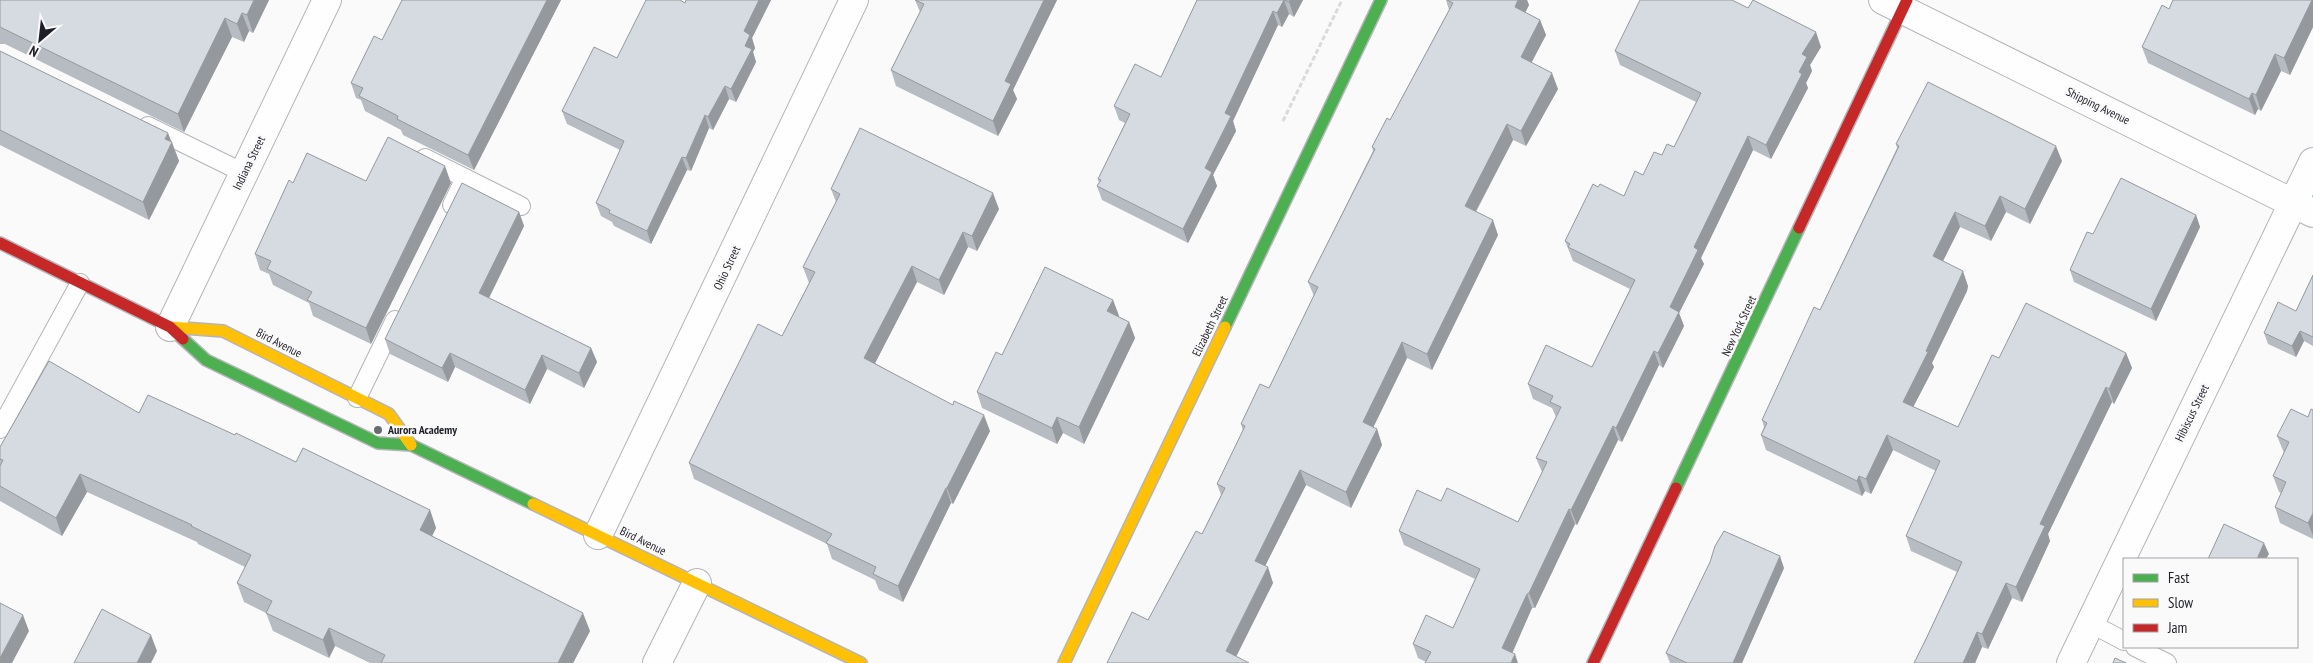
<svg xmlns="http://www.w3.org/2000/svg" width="2313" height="663" font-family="'PT Sans Narrow',sans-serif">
  <rect width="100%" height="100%" fill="#fafafa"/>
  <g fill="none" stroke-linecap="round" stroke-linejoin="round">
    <defs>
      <g id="lane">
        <polyline points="148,126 244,173"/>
        <polyline points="425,158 521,206"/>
        <polyline points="452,205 465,178"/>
        <polyline points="357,398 395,320"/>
        <polyline points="0,429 80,283"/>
        <polyline points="2090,623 2124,641"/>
        <polyline points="2135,647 2167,663"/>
      </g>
      <g id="street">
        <polyline points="1883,0 2313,213"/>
        <polyline points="170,327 327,0"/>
        <polyline points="598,535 854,0"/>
        <polyline points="657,663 697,583"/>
        <polyline points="2071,663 2313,162"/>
      </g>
      <g id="fast">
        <polyline points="1225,327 1381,0"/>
        <polyline points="183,339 206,360 378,443 411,445 533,504"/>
        <polyline points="1676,488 1799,228"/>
      </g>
      <g id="slow">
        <polyline points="170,327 223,331 389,414 411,445"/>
        <polyline points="533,504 861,663"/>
        <polyline points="1064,663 1225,327"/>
      </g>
      <g id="jam">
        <polyline points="1799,228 1907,0"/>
        <polyline points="0,243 170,327 183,339"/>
        <polyline points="1593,663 1676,488"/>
      </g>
    </defs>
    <use href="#lane" stroke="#b4b5ba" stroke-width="20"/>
    <use href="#street" stroke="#b4b5ba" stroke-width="30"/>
    <use href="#fast" stroke="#b4b5ba" stroke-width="14"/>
    <use href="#slow" stroke="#b4b5ba" stroke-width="14"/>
    <use href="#jam" stroke="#b4b5ba" stroke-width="14"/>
    <polyline stroke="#dadadb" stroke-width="3" stroke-dasharray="5 2.5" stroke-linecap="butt" points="1283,121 1342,0"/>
    <use href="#lane" stroke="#fefefe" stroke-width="18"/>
    <use href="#street" stroke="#fefefe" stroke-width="28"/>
    <use href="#fast" stroke="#4caf50" stroke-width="11"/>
    <use href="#slow" stroke="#ffc107" stroke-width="11"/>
    <use href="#jam" stroke="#c62828" stroke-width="11"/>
  </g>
  <g fill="#b7bcc2">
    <polygon points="0,0 269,0 253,33 249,31 244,42 232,37 184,132 5,44 0,44"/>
    <polygon points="561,0 474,170 403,135 401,130 365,111 361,100 356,98 351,83 382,40"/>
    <polygon points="686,0 771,0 752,38 755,48 753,52 756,62 736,102 729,99 713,130 709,128 691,171 687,170 651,244 614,226 612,222 601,216 596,203 620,150 567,124 562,111 617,58 685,3"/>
    <polygon points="915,0 1057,0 1013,90 1017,99 998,136 896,86 891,70 920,12"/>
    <polygon points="1197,0 1303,0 1294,17 1289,14 1282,27 1278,25 1233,121 1236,131 1213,175 1217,186 1188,243 1102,200 1097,186 1099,183 1098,179 1125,123 1119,120 1114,106 1161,77"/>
    <polygon points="1446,0 1527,0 1529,5 1525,13 1540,20 1546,35 1531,63 1558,89 1526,146 1513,140 1476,212 1498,235 1432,370 1407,358 1373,428 1377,429 1382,445 1351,508 1306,485 1265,566 1273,583 1236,656 1148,620 1202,534 1221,495 1217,484 1243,431 1241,424 1269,388 1314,296 1308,282 1373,151 1372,147 1390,120 1449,10"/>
    <polygon points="2313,0 2313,27 2290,75 2281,71 2261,111 2258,109 2255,115 2148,63 2142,47 2169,9"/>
    <polygon points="1821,47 1810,65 1812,71 1806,83 1808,88 1771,159 1753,150 1701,258 1704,264 1679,313 1684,326 1663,368 1659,365 1622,442 1618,440 1577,525 1575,524 1535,608 1532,608 1512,652 1426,662 1418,658 1413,644 1453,628 1475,579 1404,545 1399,531 1441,501 1518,522 1542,472 1536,458 1556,417 1552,408 1533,399 1528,384 1592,367 1630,289 1573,261 1565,241 1598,187 1624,196 1662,155 1674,147 1696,102 1620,65 1615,51"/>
    <polygon points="0,51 172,142 179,161 149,220 0,145"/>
    <polygon points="1896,144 2062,161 2030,224 2006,212 1991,241 1960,227 1943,261 1968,286 1967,291 1932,363 1934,367 1913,407 1958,427 1999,358 2126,353 2132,368 2114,404 2112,402 2048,534 2050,541 2022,602 2012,598 1988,649 1982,647 1975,663 1914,663 1926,639 1957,572 1911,551 1906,536 1936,471 1893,450 1871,494 1865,491 1862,496 1766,450 1761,435 1764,427 1762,420 1820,310 1897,148"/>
    <polygon points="366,181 451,183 371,344 313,316 309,303 273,285 269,274 260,270 255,254 293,183"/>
    <polygon points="831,189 999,209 977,251 968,247 944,295 917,282 875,363 990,431 953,504 951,503 903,602 879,590 875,580 832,559 827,544 694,479 689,463 782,336 809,283 803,267 836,202"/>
    <polygon points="519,212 524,226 489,298 591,348 597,362 584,388 547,369 530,404 455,367 448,382 390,354 385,339"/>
    <polygon points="2196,215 2200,227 2156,321 2074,282 2070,270"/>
    <polygon points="2313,275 2313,346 2304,341 2296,357 2268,344 2264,333 2296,311"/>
    <polygon points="1113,300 1119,316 1119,317 1129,322 1135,338 1084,444 1063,433 1057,444 982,408 977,392 1002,355"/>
    <polygon points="2313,410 2313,539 2280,523 2275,507 2281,493 2279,492 2273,476 2284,453 2277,436 2308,417"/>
    <polygon points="139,413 235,435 296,462 430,510 436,528 432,536 590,631 573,663 370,663 335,646 329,658 273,631 266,613 244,602 237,583 245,567 198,544 197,542 87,492 62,536 0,501 0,447"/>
    <polygon points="1784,568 1742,663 1670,663 1666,653"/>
  </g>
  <g fill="#95999e">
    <polygon points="254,0 269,0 253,33 247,15"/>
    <polygon points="547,0 561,0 474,170 468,155"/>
    <polygon points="759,0 771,0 752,38 755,48 753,52 756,62 736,102 731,89 744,31"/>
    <polygon points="1044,0 1057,0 1013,90 1017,99 998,136 993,121 1005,81"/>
    <polygon points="1284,0 1289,14 1282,27 1277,13"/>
    <polygon points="1290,0 1303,0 1294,17 1289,2"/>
    <polygon points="1518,0 1527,0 1529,5 1520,23 1515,7"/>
    <polygon points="2312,0 2313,0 2313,27 2290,75 2284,58"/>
    <polygon points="1273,11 1278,25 1233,121 1236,131 1213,175 1217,186 1188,243 1183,229 1225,113"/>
    <polygon points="242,13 249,31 244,42 237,24"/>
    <polygon points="225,18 232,37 184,132 178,114"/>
    <polygon points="1540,20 1546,35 1526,73 1521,57"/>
    <polygon points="1816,32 1821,47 1810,65 1812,71 1806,83 1808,88 1771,159 1766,145 1799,72 1802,54"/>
    <polygon points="2275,54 2281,71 2261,111 2256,95"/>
    <polygon points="1552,73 1558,89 1526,146 1521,131"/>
    <polygon points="725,86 729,99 713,130 708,117"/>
    <polygon points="2252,93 2258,109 2255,115 2249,99"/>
    <polygon points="705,115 709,128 691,171 686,158"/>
    <polygon points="1507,124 1513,140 1470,222 1465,206"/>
    <polygon points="168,133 179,161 149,220 143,202 165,139"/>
    <polygon points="1748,136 1753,150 1701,258 1704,264 1679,313 1684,326 1663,368 1658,353 1670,307 1694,247"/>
    <polygon points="2056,146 2062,161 2030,224 2025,209"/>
    <polygon points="682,157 687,170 651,244 647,231"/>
    <polygon points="445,166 451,183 371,344 366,328"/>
    <polygon points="993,193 999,209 977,251 972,236"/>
    <polygon points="2000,196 2006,212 1991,241 1985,226"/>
    <polygon points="519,212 524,226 484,308 479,293"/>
    <polygon points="1955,212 1960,227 1938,271 1933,256"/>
    <polygon points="2196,215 2200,227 2156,321 2151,309"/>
    <polygon points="1493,220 1498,235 1432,370 1427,354"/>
    <polygon points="963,232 968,247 944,295 939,280"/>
    <polygon points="912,266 917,282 870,373 864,358"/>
    <polygon points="1963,271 1968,286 1967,291 1932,363 1934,367 1908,417 1903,402 1926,351"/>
    <polygon points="1113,300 1119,316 1113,328 1107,311"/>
    <polygon points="1129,322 1135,338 1084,444 1079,427"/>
    <polygon points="2300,331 2304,341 2296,357 2292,346"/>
    <polygon points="1402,342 1407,358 1368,438 1363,422"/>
    <polygon points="591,348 597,362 584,388 579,373"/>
    <polygon points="1654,351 1659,365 1622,442 1616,428"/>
    <polygon points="450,353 455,367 448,382 442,368"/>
    <polygon points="2126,353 2132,368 2114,404 2109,389"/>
    <polygon points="542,355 547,369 530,404 525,390"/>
    <polygon points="2106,387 2112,402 2048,534 2050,541 2022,602 2016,587 2040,524"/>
    <polygon points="984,415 990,431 953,504 947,488"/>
    <polygon points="1057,417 1063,433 1057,444 1052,428"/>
    <polygon points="1613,426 1618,440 1577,525 1571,510"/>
    <polygon points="1377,429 1382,445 1351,508 1346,492"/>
    <polygon points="1887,435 1893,450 1871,494 1866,479"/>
    <polygon points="1300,470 1306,485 1260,576 1255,561"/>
    <polygon points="80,474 87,492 62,536 56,518"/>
    <polygon points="1859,476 1865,491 1862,496 1857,481"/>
    <polygon points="946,488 951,503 903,602 898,586"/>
    <polygon points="1569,509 1575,524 1535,608 1529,593"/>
    <polygon points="430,510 436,528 426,548 420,530"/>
    <polygon points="2313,513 2313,536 2308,523"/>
    <polygon points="2264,543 2269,554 2266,559 2257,559"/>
    <polygon points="1780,556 1784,568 1742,663 1733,663"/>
    <polygon points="1268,567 1273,583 1233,663 1226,651"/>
    <polygon points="2006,583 2012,598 1988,649 1982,634"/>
    <polygon points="1527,594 1532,608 1508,663 1502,648"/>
    <polygon points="583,613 590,631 573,663 558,663"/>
    <polygon points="23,615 29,631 12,663 0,663 0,658"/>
    <polygon points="329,628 335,646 329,658 323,640"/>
    <polygon points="1977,632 1982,647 1975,663 1963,663"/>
    <polygon points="151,635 157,651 151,663 137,663"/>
    <polygon points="1515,654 1518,663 1511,663"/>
  </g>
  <g fill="#d5dbe1" stroke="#95999e">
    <polygon points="0,0 254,0 247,15 242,13 237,24 225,18 178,114 0,27"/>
    <polygon points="402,0 547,0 468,155 397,119 398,116 359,96 363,88 351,83 374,36 382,40"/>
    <polygon points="646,0 680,0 685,3 686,0 759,0 744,31 750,35 745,46 752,49 731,89 725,86 708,117 705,115 686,158 682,157 647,231 609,213 610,210 596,203 624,141 562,111 594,47 617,58"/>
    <polygon points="915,0 1044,0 1005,81 1011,84 993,121 891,70 924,4"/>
    <polygon points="1197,0 1290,0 1289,2 1284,0 1277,13 1273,11 1225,113 1231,116 1205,168 1212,172 1183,229 1097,186 1101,180 1098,179 1130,114 1114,106 1135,64 1161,77"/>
    <polygon points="1447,0 1518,0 1515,7 1540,20 1521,57 1552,73 1521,131 1507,124 1465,206 1493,220 1427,354 1402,342 1363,422 1377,429 1346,492 1300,470 1255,561 1268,567 1226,651 1249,663 1107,663 1132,612 1148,620 1196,531 1202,534 1225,488 1217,484 1245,426 1241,424 1260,384 1269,388 1318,287 1308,282 1375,149 1372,147 1387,118 1390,120 1453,3"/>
    <polygon points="1640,0 1732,0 1748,8 1753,0 1816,32 1802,54 1807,57 1799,72 1802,74 1766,145 1748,136 1694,247 1698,250 1670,307 1679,312 1658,353 1654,351 1616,428 1613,426 1571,510 1569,509 1529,593 1527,594 1502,648 1515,654 1511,663 1425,663 1431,652 1413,644 1426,615 1453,628 1480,569 1399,531 1417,490 1441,501 1447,488 1518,522 1547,462 1536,458 1561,407 1550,402 1553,396 1528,384 1546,345 1592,367 1635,280 1568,247 1570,244 1565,241 1593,184 1598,187 1600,184 1624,196 1635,171 1643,175 1654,152 1662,155 1667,144 1674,147 1701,93 1615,51"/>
    <polygon points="2173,0 2312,0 2284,58 2275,54 2256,95 2252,93 2249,99 2142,47 2162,5 2169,9"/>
    <polygon points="0,51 168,133 165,139 172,142 143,202 0,130"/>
    <polygon points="1928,82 2056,146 2025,209 2000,196 1985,226 1955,212 1933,256 1963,271 1961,276 1926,351 1928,352 1903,402 1958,427 1992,355 1999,358 2026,303 2126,353 2109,389 2106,387 2040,524 2045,526 2016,587 2006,583 1982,634 1977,632 1963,663 1914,663 1926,639 1962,562 1906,536 1940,461 1887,435 1866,479 1859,476 1857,481 1761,435 1767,423 1762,420 1814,307 1820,310 1899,146 1896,144"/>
    <polygon points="860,128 993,193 972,236 963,232 939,280 912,266 864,358 953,405 954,401 984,415 947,488 946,488 898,586 873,574 876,567 826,543 832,534 689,463 758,324 782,336 815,272 803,267 840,194 831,189"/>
    <polygon points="388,137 445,166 366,328 307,300 312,292 267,269 271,261 255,254 289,180 293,183 307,153 366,181"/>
    <polygon points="2121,178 2196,215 2151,309 2070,270 2087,232 2093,234"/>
    <polygon points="462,183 519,212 479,293 591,348 579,373 542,355 525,390 450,353 442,368 385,339"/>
    <polygon points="1045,267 1113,300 1107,311 1129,322 1079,427 1057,417 1052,428 977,392 996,352 1002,355"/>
    <polygon points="2313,275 2313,337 2300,331 2292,346 2264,333 2278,302 2296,311"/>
    <polygon points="49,361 139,413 148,395 235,435 236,433 296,462 303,448 430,510 420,530 583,613 558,663 381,663 385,655 329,628 323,640 266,613 272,601 237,583 251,555 191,526 192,525 80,474 56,518 0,486 0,466 3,460 0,459 0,447"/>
    <polygon points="2291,409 2308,417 2311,409 2313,410 2313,513 2308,523 2275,507 2286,482 2273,476 2289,442 2277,436"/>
    <polygon points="2224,524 2264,543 2257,559 2208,559"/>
    <polygon points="1724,531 1780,556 1733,663 1687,663 1666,653 1710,562 1715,546"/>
    <polygon points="0,603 23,615 0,658"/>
    <polygon points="102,609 151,635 137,663 74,663"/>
    <polygon points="2115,658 2126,663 2113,663"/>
  </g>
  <circle fill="#6b6c72" stroke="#fafafa" stroke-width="2" cx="378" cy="430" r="5"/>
  <g text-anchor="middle" stroke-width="5" stroke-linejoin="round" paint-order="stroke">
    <g font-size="12" fill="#1e1f29" stroke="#fafafa">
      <text transform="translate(2098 106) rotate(26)" y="4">Shipping Avenue</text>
      <text transform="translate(249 163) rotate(-64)" y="4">Indiana Street</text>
      <text transform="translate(727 268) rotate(-65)" y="4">Ohio Street</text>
      <text transform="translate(1210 326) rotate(-64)" y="4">Elizabeth Street</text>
      <text transform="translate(1739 326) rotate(-65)" y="4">New York Street</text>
      <text transform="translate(279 343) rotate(27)" y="4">Bird Avenue</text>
      <text transform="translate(2192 413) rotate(-64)" y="4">Hibiscus Street</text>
      <text transform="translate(643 541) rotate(26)" y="4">Bird Avenue</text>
    </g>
    <g font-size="12" font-weight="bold" fill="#1e1f29" stroke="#fafafa" text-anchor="start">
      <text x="388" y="434">Aurora Academy</text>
    </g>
  </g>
  <rect x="2123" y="558" width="175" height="90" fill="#fafafa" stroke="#a2a2a6"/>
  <rect x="2133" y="574" width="25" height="8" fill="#4caf50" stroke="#a2a2a6"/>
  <text x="2168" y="583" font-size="15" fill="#1e1f29">Fast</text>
  <rect x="2133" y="599" width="25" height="8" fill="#ffc107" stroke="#a2a2a6"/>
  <text x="2168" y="608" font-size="15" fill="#1e1f29">Slow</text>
  <rect x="2133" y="624" width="25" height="8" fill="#c62828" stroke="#a2a2a6"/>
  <text x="2168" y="633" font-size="15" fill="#1e1f29">Jam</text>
  <g transform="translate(40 40) rotate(208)" stroke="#fafafa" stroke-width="4" paint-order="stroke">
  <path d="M0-4L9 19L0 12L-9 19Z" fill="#1e1f29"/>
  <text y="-8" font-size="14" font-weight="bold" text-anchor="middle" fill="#1e1f29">N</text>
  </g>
</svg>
